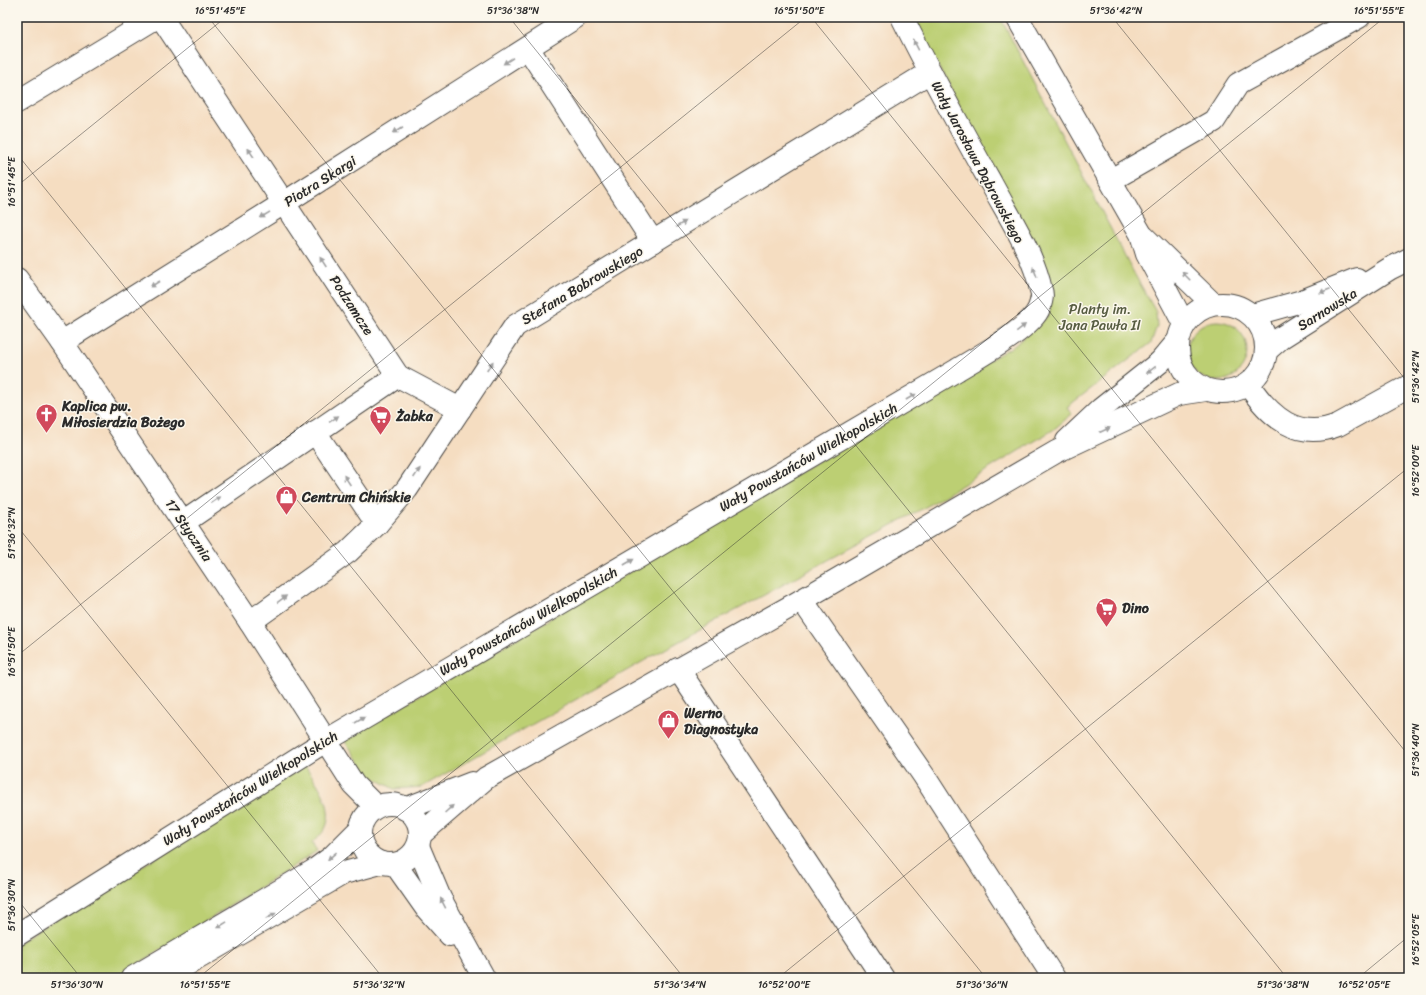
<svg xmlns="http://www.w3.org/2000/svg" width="1426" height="995" font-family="Sriracha,sans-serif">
  <rect width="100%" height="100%" fill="#fbf7ec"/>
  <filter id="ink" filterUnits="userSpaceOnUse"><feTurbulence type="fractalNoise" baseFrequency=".025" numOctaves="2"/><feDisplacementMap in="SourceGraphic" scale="8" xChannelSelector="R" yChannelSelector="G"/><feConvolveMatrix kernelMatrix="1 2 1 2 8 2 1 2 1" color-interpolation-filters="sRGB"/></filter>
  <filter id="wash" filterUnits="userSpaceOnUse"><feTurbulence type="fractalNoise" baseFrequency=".012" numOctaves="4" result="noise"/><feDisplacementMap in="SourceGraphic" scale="16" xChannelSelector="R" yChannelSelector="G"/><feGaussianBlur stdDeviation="0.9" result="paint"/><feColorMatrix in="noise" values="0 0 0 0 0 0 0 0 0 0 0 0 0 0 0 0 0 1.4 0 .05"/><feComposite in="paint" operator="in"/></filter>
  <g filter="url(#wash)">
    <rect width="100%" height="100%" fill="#f5ddc1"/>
    <g fill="#bccf73" stroke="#747d4f">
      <polygon points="912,17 1000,17 1135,275 1156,312 1157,326 1151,343 1067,407 1072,414 1053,430 931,504 656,654 422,787 394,789 369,775 344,740 1015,345 1049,315 1052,282"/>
      <circle cx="1217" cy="351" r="30"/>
      <path d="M305,766C317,783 336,807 325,829C322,834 316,839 312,843L317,851L116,978H17V943Z"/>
    </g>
  </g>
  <g filter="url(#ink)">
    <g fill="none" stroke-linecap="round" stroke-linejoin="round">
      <defs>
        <g id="minor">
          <polyline points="161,17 398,376 184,522"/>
          <polyline points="1017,17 1141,234 1147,254 1184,324"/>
          <polyline points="528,48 653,242"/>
          <polyline points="17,102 157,17"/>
          <polyline points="1111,180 1214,121 1238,84 1359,17"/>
          <polyline points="1144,237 1213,304"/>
          <polyline points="17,279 62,342 250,622 354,785 376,807"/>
          <polyline points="62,342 284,203 576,17"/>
          <polyline points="398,376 460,409"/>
          <path d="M1248,384C1270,417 1297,441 1338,425L1409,386"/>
          <polyline points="315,432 377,524"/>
          <polyline points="802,600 924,776 1054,978"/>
          <polyline points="250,622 348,552 377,524 407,489 515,326 930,72"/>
          <polyline points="678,669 883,978"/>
          <polyline points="418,846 440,898 484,978"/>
          <polyline points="395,864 426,908 450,935"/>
          <path d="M17,935L327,740L957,370C976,358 1032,328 1039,308C1041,303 1043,295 1041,290C1033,252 1009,217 991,183C960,128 930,73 902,17"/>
        </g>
        <g id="major">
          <circle cx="1222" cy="348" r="44"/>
          <polyline points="1252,315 1302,301 1357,279"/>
          <polyline points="1266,351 1282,337 1389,269 1409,259"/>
          <polyline points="1067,441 1101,409 1160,362 1177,342"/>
          <circle cx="390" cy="834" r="30"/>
          <polyline points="405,809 472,783"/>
          <polyline points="420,835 486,778 802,600 1056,452 1179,394 1206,390"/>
          <polyline points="132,978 313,871 332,857 360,829"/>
          <polyline points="164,978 344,873 381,863"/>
        </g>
      </defs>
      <use href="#minor" stroke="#494642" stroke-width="24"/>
      <use href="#major" stroke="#494642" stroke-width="24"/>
      <use href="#minor" stroke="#fff" stroke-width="22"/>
      <use href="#major" stroke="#fff" stroke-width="22"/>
    </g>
    <defs><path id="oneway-solid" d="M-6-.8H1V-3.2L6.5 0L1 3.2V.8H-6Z"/></defs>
    <g fill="#a0a0a0">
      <use href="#oneway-solid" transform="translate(916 45) rotate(-117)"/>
      <use href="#oneway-solid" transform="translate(508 61) rotate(147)"/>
      <use href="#oneway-solid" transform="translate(398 130) rotate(147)"/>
      <use href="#oneway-solid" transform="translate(251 153) rotate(-124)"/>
      <use href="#oneway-solid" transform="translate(265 215) rotate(148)"/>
      <use href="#oneway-solid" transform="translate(681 224) rotate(-31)"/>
      <use href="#oneway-solid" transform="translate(323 262) rotate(-123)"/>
      <use href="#oneway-solid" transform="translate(1035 272) rotate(-110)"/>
      <use href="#oneway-solid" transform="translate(1186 276) rotate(-135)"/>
      <use href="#oneway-solid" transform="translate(155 284) rotate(148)"/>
      <use href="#oneway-solid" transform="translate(1325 291) rotate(159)"/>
      <use href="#oneway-solid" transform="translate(1021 328) rotate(-38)"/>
      <use href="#oneway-solid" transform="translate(490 366) rotate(-57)"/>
      <use href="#oneway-solid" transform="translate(1151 370) rotate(142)"/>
      <use href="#oneway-solid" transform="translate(911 397) rotate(-30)"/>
      <use href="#oneway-solid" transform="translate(334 419) rotate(-34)"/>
      <use href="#oneway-solid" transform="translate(1105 430) rotate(-24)"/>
      <use href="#oneway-solid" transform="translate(417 473) rotate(-56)"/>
      <use href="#oneway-solid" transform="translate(347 480) rotate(-124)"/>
      <use href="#oneway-solid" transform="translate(216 500) rotate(-35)"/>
      <use href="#oneway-solid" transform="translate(629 562) rotate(-30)"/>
      <use href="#oneway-solid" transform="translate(282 599) rotate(-36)"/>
      <use href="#oneway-solid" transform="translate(360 720) rotate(-30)"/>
      <use href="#oneway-solid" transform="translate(449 809) rotate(-42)"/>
      <use href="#oneway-solid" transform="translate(332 856) rotate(140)"/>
      <use href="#oneway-solid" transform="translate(443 903) rotate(-117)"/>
      <use href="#oneway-solid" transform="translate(271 916) rotate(-30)"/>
      <use href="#oneway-solid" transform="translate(222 925) rotate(149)"/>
    </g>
  </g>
  <path fill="none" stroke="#2b2b2b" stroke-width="1" stroke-opacity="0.45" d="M208,17L986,978M509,17L1287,978M811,17L1409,756M1112,17L1409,384M17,154L684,978M17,186L226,17M17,526L383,978M17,656L806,17M17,899L81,978M198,978L1385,17M778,978L1409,467M1358,978L1409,936"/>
  <defs>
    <symbol id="church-pin" viewBox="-11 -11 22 30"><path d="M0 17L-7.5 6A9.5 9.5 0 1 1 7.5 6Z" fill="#d1495b" stroke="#fbf7ec"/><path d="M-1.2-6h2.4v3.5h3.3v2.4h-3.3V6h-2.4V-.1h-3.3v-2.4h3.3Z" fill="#fff"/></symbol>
    <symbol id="supermarket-pin" viewBox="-11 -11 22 30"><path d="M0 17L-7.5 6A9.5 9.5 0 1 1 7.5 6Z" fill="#d1495b" stroke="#fbf7ec"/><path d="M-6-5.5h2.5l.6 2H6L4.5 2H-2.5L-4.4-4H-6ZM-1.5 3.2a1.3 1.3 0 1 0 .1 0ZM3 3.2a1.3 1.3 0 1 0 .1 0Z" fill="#fff"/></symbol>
    <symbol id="shop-pin" viewBox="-11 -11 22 30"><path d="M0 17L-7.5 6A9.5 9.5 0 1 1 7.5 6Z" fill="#d1495b" stroke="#fbf7ec"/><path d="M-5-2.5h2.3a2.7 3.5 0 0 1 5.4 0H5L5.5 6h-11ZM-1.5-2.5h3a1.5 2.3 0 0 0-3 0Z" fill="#fff"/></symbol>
  </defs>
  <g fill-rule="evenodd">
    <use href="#church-pin" x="34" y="402" width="25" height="34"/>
    <use href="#supermarket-pin" x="368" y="404" width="25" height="34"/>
    <use href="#shop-pin" x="274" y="484" width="25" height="34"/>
    <use href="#supermarket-pin" x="1094" y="596" width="25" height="34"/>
    <use href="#shop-pin" x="656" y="708" width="25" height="34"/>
  </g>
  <g text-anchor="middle" stroke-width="3" stroke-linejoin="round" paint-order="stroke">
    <g font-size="14" fill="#2b2b2b" stroke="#fbf7ec">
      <text transform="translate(978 162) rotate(62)" y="5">Wały Jarosława Dąbrowskiego</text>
      <text transform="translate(320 181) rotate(-32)" y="5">Piotra Skargi</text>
      <text transform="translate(582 285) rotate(-31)" y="5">Stefana Bobrowskiego</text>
      <text transform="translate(352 305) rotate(57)" y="5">Podzamcze</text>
      <text transform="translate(1327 309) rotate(-32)" y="5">Sarnowska</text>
      <text transform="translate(808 457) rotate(-30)" y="5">Wały Powstańców Wielkopolskich</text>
      <text transform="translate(189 530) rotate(56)" y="5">17 Stycznia</text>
      <text transform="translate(528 621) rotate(-30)" y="5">Wały Powstańców Wielkopolskich</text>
      <text transform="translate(250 788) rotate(-32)" y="5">Wały Powstańców Wielkopolskich</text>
    </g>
    <g font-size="14" fill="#565c41" stroke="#fbf7ec">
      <text x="1100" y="314">Planty im.<tspan x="1100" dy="16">Jana Pawła II</tspan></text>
    </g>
    <g font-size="14" font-weight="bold" fill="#2b2b2b" stroke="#fbf7ec" text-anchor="start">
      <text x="62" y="411">Kaplica pw.<tspan x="62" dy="16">Miłosierdzia Bożego</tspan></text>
      <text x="396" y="421">Żabka</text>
      <text x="302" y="502">Centrum Chińskie</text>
      <text x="1122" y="613">Dino</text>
      <text x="684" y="718">Werno<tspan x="684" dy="16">Diagnostyka</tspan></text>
    </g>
  </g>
  <rect width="1426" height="995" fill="none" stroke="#fbf7ec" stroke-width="44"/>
  <rect x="22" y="22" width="1382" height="951" fill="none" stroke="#2b2b2b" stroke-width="1.5"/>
  <g font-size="10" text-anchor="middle" fill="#2b2b2b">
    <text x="220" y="14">16°51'45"E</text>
    <text x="513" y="14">51°36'38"N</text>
    <text x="799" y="14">16°51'50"E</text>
    <text x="1116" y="14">51°36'42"N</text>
    <text x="1379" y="14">16°51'55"E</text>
    <text transform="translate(11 182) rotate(-90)" y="4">16°51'45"E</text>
    <text transform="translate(1415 377) rotate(-90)" y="4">51°36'42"N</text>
    <text transform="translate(1415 471) rotate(-90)" y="4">16°52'00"E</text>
    <text transform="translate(11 533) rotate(-90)" y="4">51°36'32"N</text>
    <text transform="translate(11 652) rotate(-90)" y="4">16°51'50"E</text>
    <text transform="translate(1415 750) rotate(-90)" y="4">51°36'40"N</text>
    <text transform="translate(11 905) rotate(-90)" y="4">51°36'30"N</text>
    <text transform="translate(1415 940) rotate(-90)" y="4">16°52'05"E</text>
    <text x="77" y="988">51°36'30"N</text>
    <text x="205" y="988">16°51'55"E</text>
    <text x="379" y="988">51°36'32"N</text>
    <text x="680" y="988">51°36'34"N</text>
    <text x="784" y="988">16°52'00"E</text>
    <text x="982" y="988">51°36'36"N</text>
    <text x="1283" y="988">51°36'38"N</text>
    <text x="1364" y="988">16°52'05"E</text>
  </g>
</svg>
